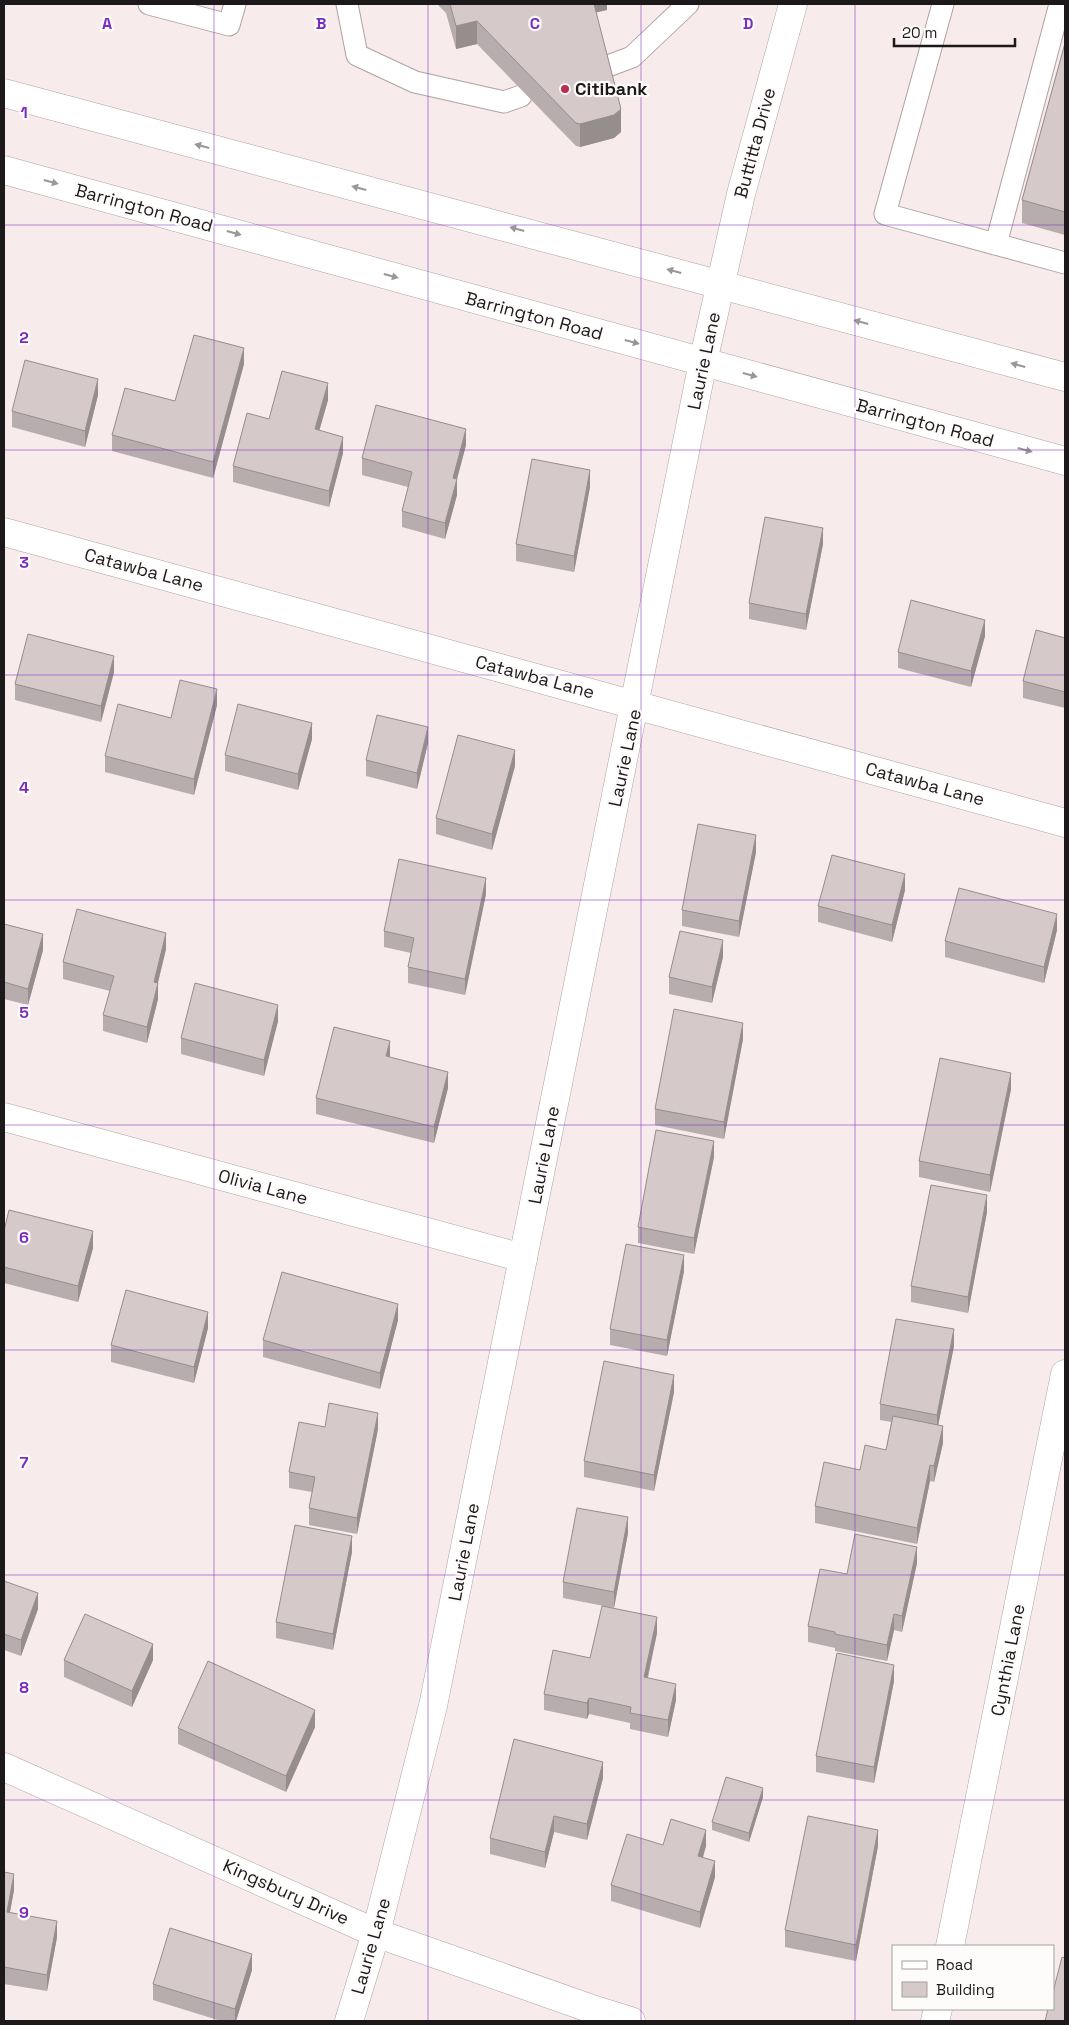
<svg xmlns="http://www.w3.org/2000/svg" width="1069" height="2025" font-family="'Space Grotesk',sans-serif">
  <rect width="100%" height="100%" fill="#f8ebec"/>
  <g fill="none" stroke-linecap="round" stroke-linejoin="round">
    <defs>
      <g id="lane">
        <polyline points="149,4 229,25 235,4"/>
        <polyline points="347,4 357,55 415,82 504,102 521,96"/>
        <polyline points="943,4 885,214 1065,263"/>
        <polyline points="608,66 632,57 688,4"/>
        <polyline points="996,244 1060,4"/>
      </g>
      <g id="street">
        <polyline points="4,532 1065,823"/>
        <polyline points="4,1117 523,1258"/>
        <polyline points="4,1767 376,1933 589,2008 631,2021"/>
        <polyline points="950,1946 1065,1374"/>
        <polyline points="349,2021 376,1933 433,1706 703,362"/>
        <polyline points="935,2021 938,2009"/>
      </g>
      <g id="secondary">
        <polyline points="4,93 1065,377"/>
        <polyline points="4,170 1065,461"/>
        <polyline points="703,362 741,194 793,4"/>
      </g>
    </defs>
    <use href="#lane" stroke="#aea2a3" stroke-width="23"/>
    <use href="#street" stroke="#aea2a3" stroke-width="29"/>
    <use href="#secondary" stroke="#aea2a3" stroke-width="29"/>
    <use href="#lane" stroke="#fff" stroke-width="21"/>
    <use href="#street" stroke="#fff" stroke-width="28"/>
    <use href="#secondary" stroke="#fff" stroke-width="28"/>
  </g>
  <g fill="#b8adae">
    <polygon points="437,4 607,4 607,10 596,12 621,132 614,138 580,147 576,146 477,44 456,49 446,13"/>
    <polygon points="1065,43 1065,235 1022,223 1022,200"/>
    <polygon points="244,364 213,478 112,451 112,435"/>
    <polygon points="98,395 85,447 12,427 12,411"/>
    <polygon points="328,400 319,430 343,453 329,507 233,482 233,466 269,419"/>
    <polygon points="466,445 457,479 457,495 445,539 402,527 402,511 408,487 362,475 362,458"/>
    <polygon points="590,487 574,572 516,561 516,544"/>
    <polygon points="823,544 806,630 749,619 749,603"/>
    <polygon points="985,636 971,687 898,668 898,652"/>
    <polygon points="1065,638 1065,708 1023,698 1023,681"/>
    <polygon points="114,672 101,722 15,700 15,684"/>
    <polygon points="217,705 194,795 105,772 105,756 171,718"/>
    <polygon points="312,739 298,790 225,771 225,755"/>
    <polygon points="428,743 417,789 366,776 366,760"/>
    <polygon points="515,766 492,850 436,834 436,818"/>
    <polygon points="756,852 739,937 682,926 682,910"/>
    <polygon points="905,890 892,942 818,922 818,906"/>
    <polygon points="486,894 465,995 408,983 408,967 411,953 384,947 384,931"/>
    <polygon points="4,924 43,950 28,1005 4,999"/>
    <polygon points="1057,930 1044,983 945,957 945,941"/>
    <polygon points="166,949 158,983 158,999 147,1043 103,1031 103,1015 110,991 63,979 63,962"/>
    <polygon points="723,957 712,1003 669,994 669,977"/>
    <polygon points="278,1021 264,1076 181,1054 181,1038"/>
    <polygon points="743,1039 724,1139 655,1125 655,1109"/>
    <polygon points="448,1088 434,1143 316,1114 316,1098"/>
    <polygon points="1011,1089 990,1192 919,1177 919,1161"/>
    <polygon points="714,1157 694,1254 638,1243 638,1227"/>
    <polygon points="987,1212 968,1313 911,1302 911,1286"/>
    <polygon points="4,1231 93,1248 78,1302 4,1283"/>
    <polygon points="684,1271 667,1356 610,1345 610,1329"/>
    <polygon points="398,1320 380,1389 263,1357 263,1340"/>
    <polygon points="208,1328 194,1383 111,1362 111,1345"/>
    <polygon points="954,1346 938,1426 943,1443 934,1482 930,1481 917,1544 815,1523 815,1506 886,1450 891,1422 880,1420 880,1404"/>
    <polygon points="674,1392 654,1491 584,1477 584,1461"/>
    <polygon points="325,1427 378,1429 357,1534 309,1525 309,1508 312,1492 289,1488 289,1472"/>
    <polygon points="628,1533 614,1608 563,1598 563,1582"/>
    <polygon points="352,1552 333,1650 276,1638 276,1622"/>
    <polygon points="917,1563 902,1632 894,1630 887,1661 835,1651 835,1648 808,1642 808,1626 847,1574"/>
    <polygon points="4,1581 38,1609 21,1656 4,1650"/>
    <polygon points="657,1633 648,1678 676,1700 668,1737 630,1729 630,1723 589,1714 587,1719 544,1710 544,1694 590,1658"/>
    <polygon points="64,1660 153,1660 132,1707 64,1677"/>
    <polygon points="894,1681 874,1783 816,1772 816,1756"/>
    <polygon points="315,1727 286,1792 178,1744 178,1728"/>
    <polygon points="603,1778 587,1840 554,1832 545,1868 490,1854 490,1838"/>
    <polygon points="763,1797 749,1842 712,1830 712,1822"/>
    <polygon points="663,1845 706,1846 703,1858 715,1877 700,1928 611,1901 611,1885"/>
    <polygon points="878,1846 856,1961 785,1947 785,1930"/>
    <polygon points="4,1872 14,1890 10,1912 57,1937 47,1991 4,1984"/>
    <polygon points="252,1970 236,2021 221,2021 153,2000 153,1984"/>
  </g>
  <g fill="#968d8d">
    <polygon points="590,4 607,4 607,10 590,14"/>
    <polygon points="477,21 477,44 456,49 456,26"/>
    <polygon points="621,109 621,132 614,138 580,147 580,124"/>
    <polygon points="244,348 244,364 213,478 213,462"/>
    <polygon points="98,379 98,395 85,447 85,431"/>
    <polygon points="328,383 328,400 315,446 315,429"/>
    <polygon points="466,429 466,445 453,494 453,478"/>
    <polygon points="343,437 343,453 329,507 329,491"/>
    <polygon points="590,470 590,487 574,572 574,556"/>
    <polygon points="457,479 457,495 445,539 445,523"/>
    <polygon points="823,528 823,544 806,630 806,614"/>
    <polygon points="985,620 985,636 971,687 971,671"/>
    <polygon points="114,656 114,672 101,722 101,706"/>
    <polygon points="217,689 217,705 194,795 194,779"/>
    <polygon points="312,723 312,739 298,790 298,774"/>
    <polygon points="428,727 428,743 417,789 417,773"/>
    <polygon points="515,750 515,766 492,850 492,834"/>
    <polygon points="756,835 756,852 739,937 739,921"/>
    <polygon points="905,874 905,890 892,942 892,925"/>
    <polygon points="486,878 486,894 465,995 465,979"/>
    <polygon points="1057,914 1057,930 1044,983 1044,967"/>
    <polygon points="166,933 166,949 154,998 154,982"/>
    <polygon points="43,934 43,950 28,1005 28,989"/>
    <polygon points="723,940 723,957 712,1003 712,987"/>
    <polygon points="158,983 158,999 147,1043 147,1027"/>
    <polygon points="278,1005 278,1021 264,1076 264,1060"/>
    <polygon points="743,1023 743,1039 724,1139 724,1122"/>
    <polygon points="390,1041 390,1057 386,1056"/>
    <polygon points="448,1072 448,1088 434,1143 434,1127"/>
    <polygon points="1011,1073 1011,1089 990,1192 990,1175"/>
    <polygon points="714,1141 714,1157 694,1254 694,1238"/>
    <polygon points="987,1195 987,1212 968,1313 968,1297"/>
    <polygon points="93,1231 93,1248 78,1302 78,1286"/>
    <polygon points="684,1255 684,1271 667,1356 667,1340"/>
    <polygon points="398,1304 398,1320 380,1389 380,1373"/>
    <polygon points="208,1312 208,1328 194,1383 194,1367"/>
    <polygon points="954,1329 954,1346 937,1431 937,1415"/>
    <polygon points="674,1375 674,1392 654,1491 654,1475"/>
    <polygon points="378,1413 378,1429 357,1534 357,1518"/>
    <polygon points="943,1426 943,1443 934,1482 934,1466"/>
    <polygon points="930,1465 930,1481 917,1544 917,1528"/>
    <polygon points="628,1517 628,1533 614,1608 614,1592"/>
    <polygon points="352,1536 352,1552 333,1650 333,1634"/>
    <polygon points="917,1547 917,1563 902,1632 902,1616"/>
    <polygon points="38,1593 38,1609 21,1656 21,1640"/>
    <polygon points="894,1614 894,1630 887,1661 887,1645"/>
    <polygon points="657,1617 657,1633 644,1693 644,1677"/>
    <polygon points="153,1644 153,1660 132,1707 132,1691"/>
    <polygon points="894,1665 894,1681 874,1783 874,1767"/>
    <polygon points="676,1684 676,1700 668,1737 668,1720"/>
    <polygon points="589,1698 589,1714 587,1719 587,1703"/>
    <polygon points="315,1710 315,1727 286,1792 286,1776"/>
    <polygon points="603,1762 603,1778 587,1840 587,1824"/>
    <polygon points="763,1788 763,1797 749,1842 749,1833"/>
    <polygon points="554,1816 554,1832 545,1868 545,1852"/>
    <polygon points="706,1830 706,1846 698,1872 698,1856"/>
    <polygon points="878,1830 878,1846 856,1961 856,1945"/>
    <polygon points="715,1861 715,1877 700,1928 700,1912"/>
    <polygon points="14,1874 14,1890 7,1928 7,1912"/>
    <polygon points="57,1921 57,1937 47,1991 47,1975"/>
    <polygon points="252,1954 252,1970 236,2021 235,2021 235,2009"/>
  </g>
  <g fill="#d6c9ca" stroke="#968d8d">
    <polygon points="450,4 594,4 621,109 614,115 580,124 576,123 477,21 456,26"/>
    <polygon points="1065,43 1065,212 1022,200"/>
    <polygon points="194,335 244,348 213,462 112,435 125,388 175,401"/>
    <polygon points="25,360 98,379 85,431 12,411"/>
    <polygon points="282,371 328,383 315,429 343,437 329,491 233,466 247,413 269,419"/>
    <polygon points="376,405 466,429 453,478 457,479 445,523 402,511 412,472 362,458"/>
    <polygon points="532,459 590,470 574,556 516,544"/>
    <polygon points="765,517 823,528 806,614 749,603"/>
    <polygon points="911,600 985,620 971,671 898,652"/>
    <polygon points="1036,630 1065,638 1065,692 1023,681"/>
    <polygon points="28,634 114,656 101,706 15,684"/>
    <polygon points="180,680 217,689 194,779 105,756 118,704 171,718"/>
    <polygon points="238,704 312,723 298,774 225,755"/>
    <polygon points="377,715 428,727 417,773 366,760"/>
    <polygon points="458,735 515,750 492,834 436,818"/>
    <polygon points="698,824 756,835 739,921 682,910"/>
    <polygon points="832,855 905,874 892,925 818,906"/>
    <polygon points="399,859 486,878 465,979 408,967 414,938 384,931"/>
    <polygon points="959,888 1057,914 1044,967 945,941"/>
    <polygon points="77,909 166,933 154,982 158,983 147,1027 103,1015 114,976 63,962"/>
    <polygon points="4,924 43,934 28,989 4,982"/>
    <polygon points="680,931 723,940 712,987 669,977"/>
    <polygon points="195,983 278,1005 264,1060 181,1038"/>
    <polygon points="674,1009 743,1023 724,1122 655,1109"/>
    <polygon points="334,1027 390,1041 386,1056 448,1072 434,1127 316,1098"/>
    <polygon points="940,1058 1011,1073 990,1175 919,1161"/>
    <polygon points="656,1130 714,1141 694,1238 638,1227"/>
    <polygon points="931,1185 987,1195 968,1297 911,1286"/>
    <polygon points="9,1210 93,1231 78,1286 4,1267 4,1231"/>
    <polygon points="626,1244 684,1255 667,1340 610,1329"/>
    <polygon points="282,1272 398,1304 380,1373 263,1340"/>
    <polygon points="126,1290 208,1312 194,1367 111,1345"/>
    <polygon points="896,1319 954,1329 937,1415 880,1404"/>
    <polygon points="604,1361 674,1375 654,1475 584,1461"/>
    <polygon points="329,1403 378,1413 357,1518 309,1508 315,1477 289,1472 299,1422 325,1427"/>
    <polygon points="893,1416 943,1426 934,1466 930,1465 917,1528 815,1506 824,1462 860,1470 865,1445 886,1450"/>
    <polygon points="577,1508 628,1517 614,1592 563,1582"/>
    <polygon points="295,1525 352,1536 333,1634 276,1622"/>
    <polygon points="855,1534 917,1547 902,1616 894,1614 887,1645 835,1634 835,1632 808,1626 820,1569 847,1574"/>
    <polygon points="4,1581 38,1593 21,1640 4,1634"/>
    <polygon points="602,1606 657,1617 644,1677 676,1684 668,1720 630,1713 631,1707 589,1698 587,1703 544,1694 553,1650 590,1658"/>
    <polygon points="85,1614 153,1644 132,1691 64,1660"/>
    <polygon points="837,1653 894,1665 874,1767 816,1756"/>
    <polygon points="208,1661 315,1710 286,1776 178,1728"/>
    <polygon points="514,1739 603,1762 587,1824 554,1816 545,1852 490,1838"/>
    <polygon points="726,1777 763,1788 749,1833 712,1822"/>
    <polygon points="808,1816 878,1830 856,1945 785,1930"/>
    <polygon points="671,1819 706,1830 698,1856 715,1861 700,1912 611,1885 627,1834 663,1845"/>
    <polygon points="4,1872 14,1874 7,1912 57,1921 47,1975 4,1967"/>
    <polygon points="170,1928 252,1954 235,2009 153,1984"/>
    <polygon points="1062,1957 1065,1958 1065,2021 1045,2021 1048,2009 1053,2009 1053,1992"/>
  </g>
  <defs><path id="oneway-solid" d="M-6-.8H1V-3.2L6.5 0L1 3.2V.8H-6Z" transform="scale(1.25)"/></defs>
  <g fill="#999798">
    <use href="#oneway-solid" transform="translate(202 146) rotate(-165)"/>
    <use href="#oneway-solid" transform="translate(51 182) rotate(15)"/>
    <use href="#oneway-solid" transform="translate(359 188) rotate(-165)"/>
    <use href="#oneway-solid" transform="translate(517 229) rotate(-165)"/>
    <use href="#oneway-solid" transform="translate(234 233) rotate(15)"/>
    <use href="#oneway-solid" transform="translate(674 271) rotate(-165)"/>
    <use href="#oneway-solid" transform="translate(391 276) rotate(15)"/>
    <use href="#oneway-solid" transform="translate(861 322) rotate(-165)"/>
    <use href="#oneway-solid" transform="translate(632 342) rotate(15)"/>
    <use href="#oneway-solid" transform="translate(1018 365) rotate(-165)"/>
    <use href="#oneway-solid" transform="translate(750 375) rotate(15)"/>
    <use href="#oneway-solid" transform="translate(1025 450) rotate(15)"/>
  </g>
  <path fill="none" stroke="#7b2cbf" stroke-width="1" stroke-opacity="0.55" d="M214,4V2021M428,4V2021M641,4V2021M855,4V2021M4,225H1065M4,450H1065M4,675H1065M4,900H1065M4,1125H1065M4,1350H1065M4,1575H1065M4,1800H1065"/>
  <circle fill="#bd2c50" stroke="#fefbfb" stroke-width="2" cx="565" cy="89" r="5"/>
  <g text-anchor="middle" stroke-width="4.5" stroke-linejoin="round" paint-order="stroke">
    <g font-size="18" font-weight="bold" fill="#1d1819" stroke="#fefbfb" text-anchor="start">
      <text x="575" y="95">Citibank</text>
    </g>
    <g font-size="18" fill="#1d1819" stroke="#fefbfb">
      <text transform="translate(755 143) rotate(-75)" y="6">Buttitta Drive</text>
      <text transform="translate(144 208) rotate(15)" y="6">Barrington Road</text>
      <text transform="translate(534 316) rotate(15)" y="6">Barrington Road</text>
      <text transform="translate(704 361) rotate(-78)" y="6">Laurie Lane</text>
      <text transform="translate(925 423) rotate(15)" y="6">Barrington Road</text>
      <text transform="translate(144 570) rotate(15)" y="6">Catawba Lane</text>
      <text transform="translate(535 677) rotate(15)" y="6">Catawba Lane</text>
      <text transform="translate(625 758) rotate(-78)" y="6">Laurie Lane</text>
      <text transform="translate(925 784) rotate(15)" y="6">Catawba Lane</text>
      <text transform="translate(544 1155) rotate(-79)" y="6">Laurie Lane</text>
      <text transform="translate(263 1187) rotate(15)" y="6">Olivia Lane</text>
      <text transform="translate(464 1552) rotate(-79)" y="6">Laurie Lane</text>
      <text transform="translate(1008 1660) rotate(-79)" y="6">Cynthia Lane</text>
      <text transform="translate(286 1892) rotate(24)" y="6">Kingsbury Drive</text>
      <text transform="translate(371 1946) rotate(-74)" y="6">Laurie Lane</text>
    </g>
  </g>
  <g font-size="16" text-anchor="middle" font-weight="bold" fill="#7b2cbf" stroke="#fefbfb" stroke-width="4.5" stroke-linejoin="round" paint-order="stroke">
    <text x="107" y="29">A</text>
    <text x="321" y="29">B</text>
    <text x="535" y="29">C</text>
    <text x="748" y="29">D</text>
    <text x="24" y="118">1</text>
    <text x="24" y="343">2</text>
    <text x="24" y="568">3</text>
    <text x="24" y="793">4</text>
    <text x="24" y="1018">5</text>
    <text x="24" y="1243">6</text>
    <text x="24" y="1468">7</text>
    <text x="24" y="1693">8</text>
    <text x="24" y="1918">9</text>
  </g>
  <rect width="1069" height="2025" fill="none" stroke="#1d1819" stroke-width="10"/>
  <rect x="892" y="1945" width="162" height="65" fill="#fefbfb" stroke="#a4a0a1"/>
  <rect x="902" y="1961" width="25" height="8" fill="#ffffff" stroke="#a4a0a1"/>
  <text x="936" y="1970" font-size="15" fill="#1d1819">Road</text>
  <rect x="902" y="1982" width="25" height="15" fill="#d6c9ca" stroke="#a4a0a1"/>
  <text x="936" y="1995" font-size="15" fill="#1d1819">Building</text>
  <path d="M894 38v8h121v-8" fill="none" stroke="#1d1819" stroke-width="2.5"/>
  <text x="902" y="38" font-size="15" fill="#1d1819" stroke="#fefbfb" stroke-width="4" paint-order="stroke">20 m</text>
</svg>
